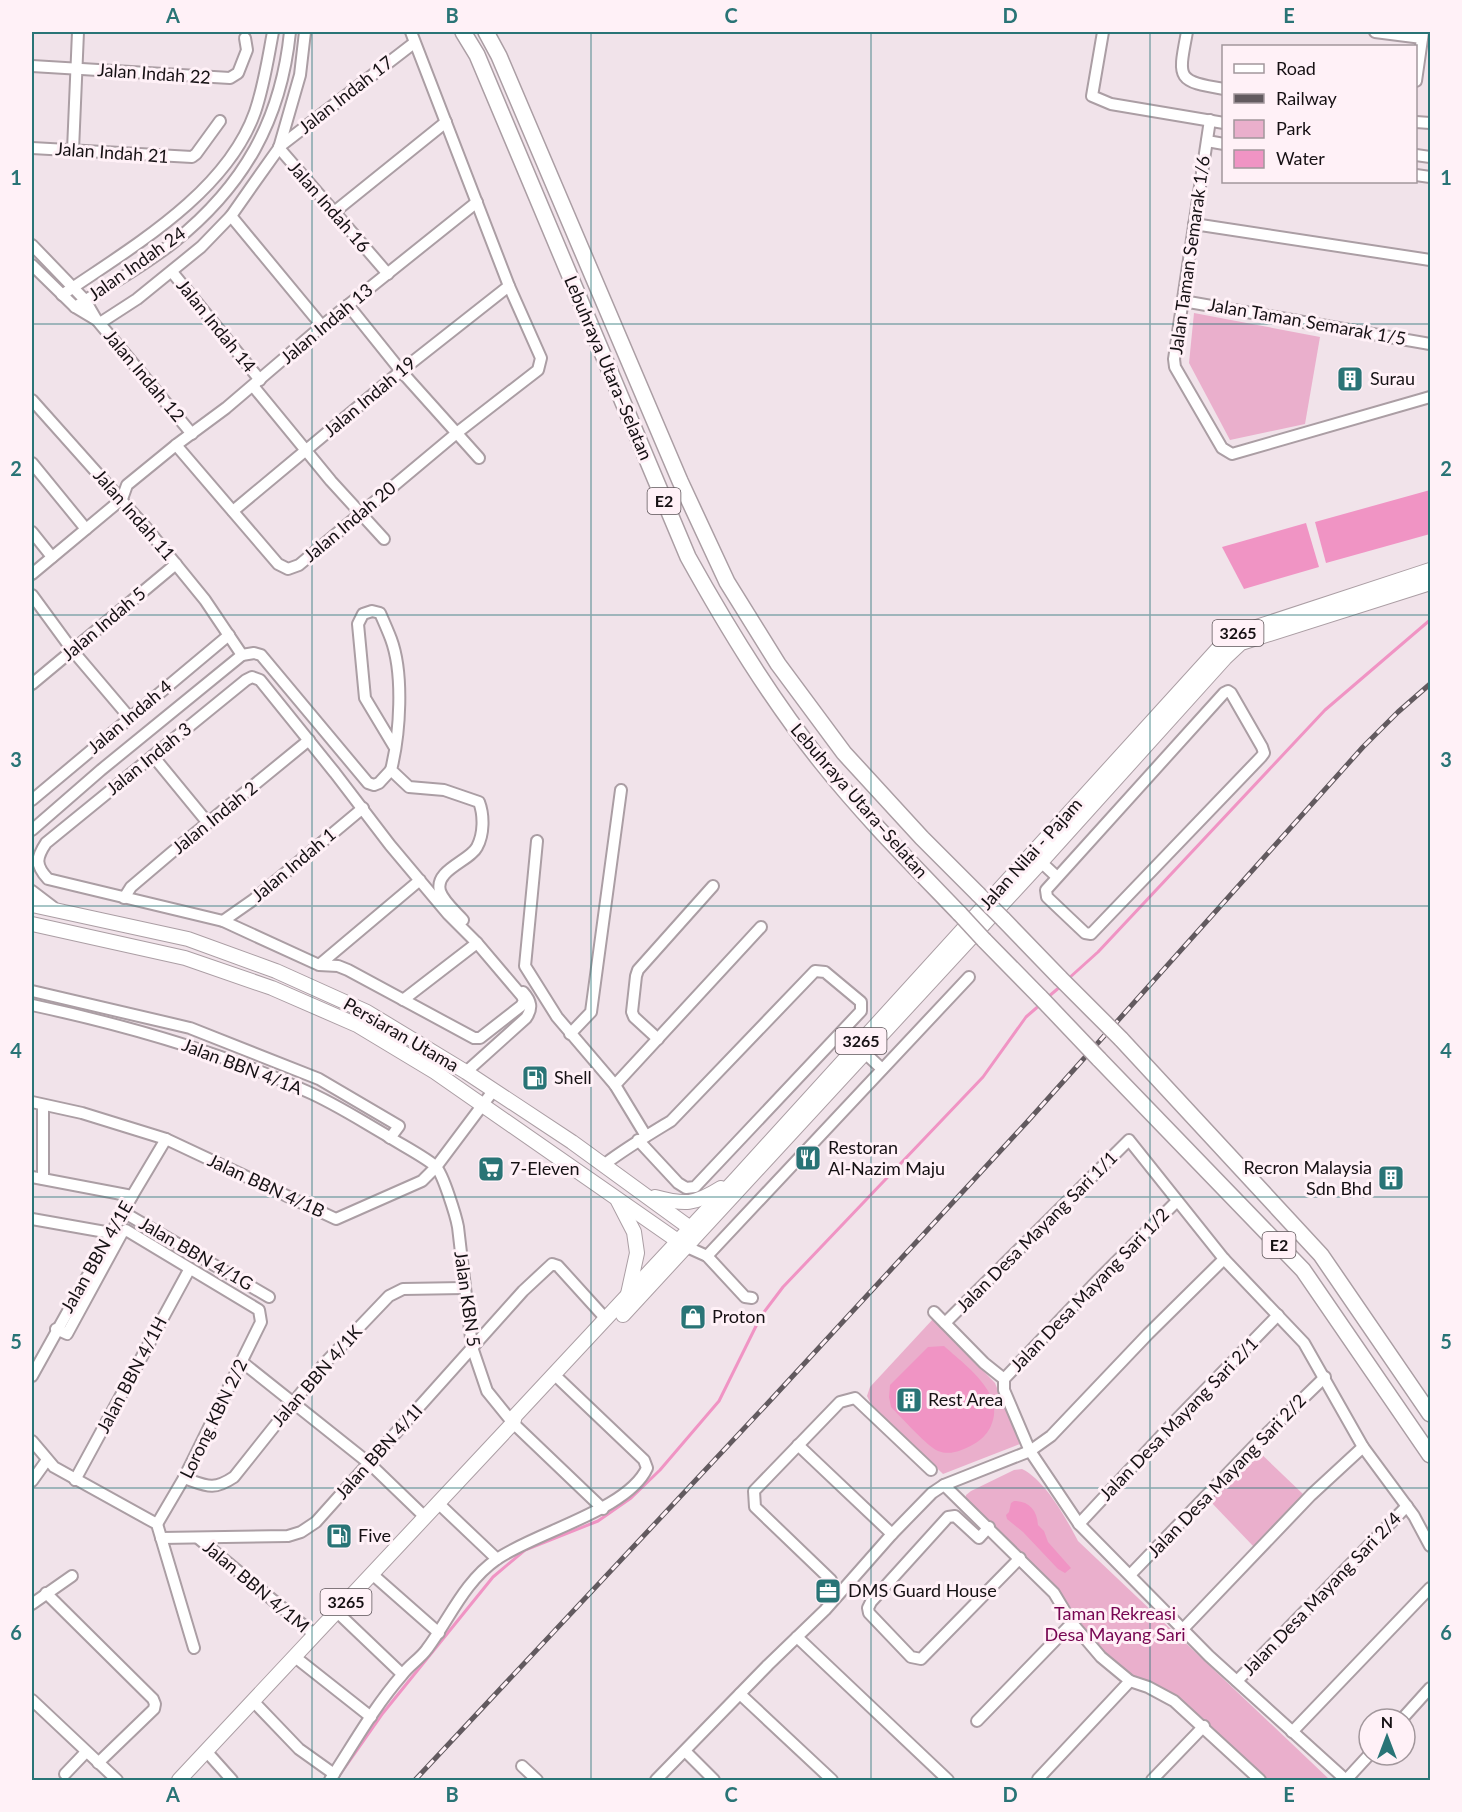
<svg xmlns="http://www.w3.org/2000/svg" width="1462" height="1812" font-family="Lato,sans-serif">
  <rect width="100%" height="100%" fill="#f1e3ea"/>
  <g fill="#eaafcc">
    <polygon points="1194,313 1320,337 1305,424 1230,440 1189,363"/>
    <polygon points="933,1319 995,1383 1020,1444 943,1474 871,1404 867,1396 870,1387"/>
    <polygon points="1257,1450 1304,1495 1254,1547 1209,1500"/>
    <path d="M1022,1469C1045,1480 1066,1518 1078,1541L1330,1780H1258L1178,1705L1129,1682L1082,1640L1056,1592L965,1502L966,1495L971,1491L1014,1470Z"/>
  </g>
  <g fill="#f094c4">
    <polygon points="1430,490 1430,534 1326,563 1315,522"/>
    <polygon points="1306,523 1319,567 1244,589 1222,547"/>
    <path d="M944,1346C966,1366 1008,1395 990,1428C986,1435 981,1440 974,1444C963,1450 951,1456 938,1451C929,1448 900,1416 891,1407L889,1397L890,1385L928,1347Z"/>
    <path d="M1014,1501C1029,1501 1037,1510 1038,1525L1044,1531L1048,1542L1071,1568L1065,1573L1058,1569L1023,1532L1007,1519L1006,1515L1009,1512L1011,1503Z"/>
  </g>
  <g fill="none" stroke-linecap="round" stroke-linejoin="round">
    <g stroke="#f094c4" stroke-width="3">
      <polyline points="1068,979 1098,952 1325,710 1430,620"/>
      <polyline points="1048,997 1061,986"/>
      <polyline points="336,1780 383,1713 493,1577 525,1550 598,1521 631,1498 660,1470 719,1401 761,1316 783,1287 983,1077 1026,1017 1041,1004"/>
    </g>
    <defs>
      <g id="minor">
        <polyline points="1103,32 1092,96 1111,104 1224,123"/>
        <path d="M1187,32C1178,79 1176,81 1224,89"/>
        <polyline points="1375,32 1422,38"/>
        <polyline points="32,66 230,78 238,73 247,50 245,38"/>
        <polyline points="1416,81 1423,32"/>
        <polyline points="1210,120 1174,359 1175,367 1222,448 1232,454 1430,397"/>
        <polyline points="1416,122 1430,123"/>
        <polyline points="1207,141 1224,144"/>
        <polyline points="279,147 414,43"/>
        <polyline points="32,148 192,157 196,154 220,121"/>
        <polyline points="279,148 388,274"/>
        <polyline points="73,150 78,32"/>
        <polyline points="1416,155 1430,157"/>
        <polyline points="1416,175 1430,177"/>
        <polyline points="333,213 446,122"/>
        <polyline points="231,216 322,326"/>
        <polyline points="1194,224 1430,260"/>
        <polyline points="32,245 85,300 96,319 192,434"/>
        <polyline points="32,265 75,307 95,319"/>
        <polyline points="172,272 260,380"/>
        <path d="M62,295C130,248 226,194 255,112C264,86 268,58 273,32"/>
        <polyline points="1183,301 1430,344"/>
        <polyline points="348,305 401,371 479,458"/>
        <path d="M75,307C107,286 144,266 174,242C244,186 281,120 290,32"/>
        <polyline points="100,323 137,299 201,247 231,216 252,186 279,148 300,75 305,32"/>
        <polyline points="253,386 331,481 384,539"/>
        <polyline points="32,400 148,530 205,600 242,655"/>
        <polyline points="176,445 278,564 288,569 299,565 458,432 538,370 541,358 509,286 411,32"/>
        <polyline points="32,463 86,529"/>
        <polyline points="122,499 127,485 176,445 226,408 322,326 477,202"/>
        <polyline points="233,511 401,371 509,286"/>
        <polyline points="32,532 52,557"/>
        <polyline points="32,574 122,499"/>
        <polyline points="32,595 73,651 129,717"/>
        <polyline points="32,684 176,564"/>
        <polygon points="1228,691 1231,693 1262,747 1264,753 1261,757 1091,934 1085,933 1047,897 1046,890 1224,693"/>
        <path d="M395,748L365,698L358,624L363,614L372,611L380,613C384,622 388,631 391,639C404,674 400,734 391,770L409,787L444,790L479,802C484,815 484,834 477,847C470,861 434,870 440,891C443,901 456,912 463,920"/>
        <polyline points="153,756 208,823"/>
        <polyline points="32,800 229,635"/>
        <polyline points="32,830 101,770 242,655 254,653 261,655 368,783 374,785 379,783 391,770"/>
        <polyline points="537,841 525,966 557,1017 615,1085 646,1136"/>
        <polyline points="1041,862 1057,877"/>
        <polyline points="32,891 53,907"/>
        <polyline points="124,898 131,887 171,853 309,740"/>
        <polyline points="223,921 253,900 363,808"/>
        <path d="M319,965L338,966L348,970L474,1038H480L521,1006L524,1001L522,996L477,943L448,914L390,845L335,773L260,680L252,677L246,680L46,843C36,858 35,865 48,879L223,921L319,965L420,880"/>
        <polyline points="32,991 190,1028 319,1079 399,1126 390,1138"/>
        <polyline points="403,1000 477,943"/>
        <path d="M32,1005C125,1025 218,1051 306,1091C334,1103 360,1120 386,1135C396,1142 429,1159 436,1167C443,1174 456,1216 458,1227L472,1347L487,1391L513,1423L603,1509"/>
        <polyline points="570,1034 591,1012 621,790"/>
        <polyline points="658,1039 634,1017 632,1012 636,976 638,970 713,886"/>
        <polyline points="865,1053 882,1069"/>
        <path d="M466,1072L526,1018C533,1008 531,1001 523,992"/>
        <polyline points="615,1085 761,927"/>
        <polyline points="32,1102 82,1113 166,1139 336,1219 422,1181 436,1167 493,1091"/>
        <polyline points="43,1105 43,1179"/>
        <path d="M605,1164C626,1148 648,1135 671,1121L815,971L825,972L861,1002V1011L695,1187L686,1188L678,1183L638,1140"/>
        <polyline points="32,1177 132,1196"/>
        <polyline points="123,1212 269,1297"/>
        <polyline points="32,1219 111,1233"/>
        <polyline points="687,1247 707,1256 745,1297 752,1298"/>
        <polyline points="707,1256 969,977"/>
        <polyline points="934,1312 984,1363 1004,1379 1004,1390 1030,1451 1079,1524 1209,1656 1346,1780"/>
        <polyline points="945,1323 1129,1140 1224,1259 1304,1343 1363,1447 1414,1516 1430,1546"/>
        <polyline points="56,1329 67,1334 122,1233 126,1230 259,1310 261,1322 184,1478 157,1524"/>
        <polyline points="242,1362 370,1464 425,1517"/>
        <polyline points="32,1376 132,1196 166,1139"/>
        <polyline points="1004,1379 1096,1282 1177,1201"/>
        <polyline points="32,1441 54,1467 157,1524 194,1648"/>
        <polyline points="798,1445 892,1534"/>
        <path d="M184,1478C207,1486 213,1491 234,1477L324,1364L389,1296L403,1289L464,1288"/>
        <polyline points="75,1480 189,1270"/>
        <polyline points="32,1481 47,1460"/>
        <polyline points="944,1485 1054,1593 1072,1623 1101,1657 1130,1681 1148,1687 1174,1701 1260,1780"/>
        <polyline points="438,1503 497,1559"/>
        <polyline points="1079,1524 1177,1419 1278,1315"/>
        <polyline points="989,1527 979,1538 955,1516 948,1517 871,1602 868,1608 869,1613 911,1657 921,1659 1020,1558"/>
        <polyline points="161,1538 288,1536 301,1532 316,1522 523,1291 552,1264 558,1266 606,1319"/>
        <polyline points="198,1538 315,1635"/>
        <polyline points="372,1574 439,1633"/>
        <polyline points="1130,1575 1257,1443 1325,1377"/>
        <polyline points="831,1580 755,1507 754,1491 840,1402 855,1398 931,1470"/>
        <polyline points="46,1593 153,1699 155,1704 154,1709 98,1763"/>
        <polyline points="32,1604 72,1576"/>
        <polyline points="337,1612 402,1674"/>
        <polyline points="1183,1629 1311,1495 1363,1447"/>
        <polyline points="797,1637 948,1780"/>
        <polyline points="295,1657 371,1717"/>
        <polyline points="1237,1681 1407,1506"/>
        <polyline points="740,1694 832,1780"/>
        <polyline points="32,1700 117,1780"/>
        <polyline points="253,1701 299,1749 334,1774"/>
        <polyline points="1402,1719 1430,1688"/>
        <polyline points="977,1721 1072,1623"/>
        <polyline points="1292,1732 1430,1588"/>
        <polyline points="206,1751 232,1780"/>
        <polyline points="685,1751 714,1780"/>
        <polyline points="522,1766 537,1780"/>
        <polyline points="65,1774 86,1752"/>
        <polyline points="1038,1779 1130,1681"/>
        <path d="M330,1780C353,1745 374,1707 402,1675C409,1665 420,1659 427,1649C450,1618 464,1582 497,1559C536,1532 628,1510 647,1468L644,1460L560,1380"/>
        <polyline points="656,1780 768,1665 825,1610 892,1534 932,1493 944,1485 1030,1451 1051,1436 1148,1334 1224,1259"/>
        <polyline points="1152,1780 1204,1726"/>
        <polyline points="1346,1780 1369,1755"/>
      </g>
      <g id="major">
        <polyline points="32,905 188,939 276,971 367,1012 466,1072 572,1142 697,1233"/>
        <polyline points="32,924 185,958 272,988 357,1025 435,1072 685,1246"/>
        <path d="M655,1197C685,1205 694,1205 721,1188"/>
        <polyline points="618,1201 634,1232 637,1253 628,1294"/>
        <polyline points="623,1315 1041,862 1225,658 1241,643 1430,583"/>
        <polyline points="179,1780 513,1423 515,1416 736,1179 1217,650 1238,633 1430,570"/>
      </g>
      <g id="highway">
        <path d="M463,32L477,55L688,557C728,629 770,698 822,763C864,816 913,865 960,914"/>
        <polyline points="486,32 499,56 680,481 727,582 778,664 844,753 922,838 978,894"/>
        <polyline points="1003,919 1060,978"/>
        <polyline points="984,940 1040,997"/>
        <polyline points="1121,1039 1321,1255 1430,1414"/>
        <polyline points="1099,1059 1303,1270 1430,1455"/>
      </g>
    </defs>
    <use href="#minor" stroke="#ab9ea4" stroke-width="14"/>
    <use href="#major" stroke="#ab9ea4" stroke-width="16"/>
    <use href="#highway" stroke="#ab9ea4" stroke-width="18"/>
    <use href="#minor" stroke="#fff" stroke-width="10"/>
    <use href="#major" stroke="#fff" stroke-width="14"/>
    <use href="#highway" stroke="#fff" stroke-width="15"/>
    <defs>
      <polyline id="rail" points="415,1780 767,1404 1027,1122 1363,747 1398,712 1430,684"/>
    </defs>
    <use href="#rail" stroke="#625a5f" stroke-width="5"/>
    <use href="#rail" stroke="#fff1f7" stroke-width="3" stroke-dasharray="9" stroke-linecap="butt"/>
    <defs>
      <g id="highway-bridge">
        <polyline points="978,894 1003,919"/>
        <polyline points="960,914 984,940"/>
        <polyline points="1060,978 1121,1039"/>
        <polyline points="1040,997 1099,1059"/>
      </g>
    </defs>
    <use href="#highway-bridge" stroke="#ab9ea4" stroke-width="18" stroke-linecap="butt"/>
    <use href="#highway-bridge" stroke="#fff" stroke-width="15"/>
  </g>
  <path fill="none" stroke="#297476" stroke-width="1.5" stroke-opacity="0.55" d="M312,32V1780M591,32V1780M871,32V1780M1150,32V1780M32,324H1430M32,615H1430M32,906H1430M32,1197H1430M32,1488H1430"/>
  <defs>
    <symbol id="building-square" viewBox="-11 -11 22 22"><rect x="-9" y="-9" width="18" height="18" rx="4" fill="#297476" stroke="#fff1f7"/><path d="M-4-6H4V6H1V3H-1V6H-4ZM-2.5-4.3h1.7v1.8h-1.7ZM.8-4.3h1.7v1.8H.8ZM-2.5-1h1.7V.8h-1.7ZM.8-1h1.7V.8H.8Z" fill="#fff"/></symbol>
    <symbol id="fuel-square" viewBox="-11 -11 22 22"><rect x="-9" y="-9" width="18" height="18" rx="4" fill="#297476" stroke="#fff1f7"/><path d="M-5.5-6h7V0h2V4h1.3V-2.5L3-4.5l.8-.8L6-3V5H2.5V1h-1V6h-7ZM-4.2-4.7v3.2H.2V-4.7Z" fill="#fff"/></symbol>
    <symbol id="restaurant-square" viewBox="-11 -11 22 22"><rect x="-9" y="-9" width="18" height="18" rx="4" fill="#297476" stroke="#fff1f7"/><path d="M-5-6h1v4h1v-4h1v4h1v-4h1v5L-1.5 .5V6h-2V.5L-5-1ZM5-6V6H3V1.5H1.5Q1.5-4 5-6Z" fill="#fff"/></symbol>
    <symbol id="supermarket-square" viewBox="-11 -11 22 22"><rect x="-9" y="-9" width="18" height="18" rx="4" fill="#297476" stroke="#fff1f7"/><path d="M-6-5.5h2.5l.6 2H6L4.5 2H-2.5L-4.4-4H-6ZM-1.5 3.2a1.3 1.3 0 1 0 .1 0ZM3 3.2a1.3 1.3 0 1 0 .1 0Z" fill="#fff"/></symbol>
    <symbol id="shop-square" viewBox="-11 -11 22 22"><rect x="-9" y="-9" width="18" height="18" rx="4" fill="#297476" stroke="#fff1f7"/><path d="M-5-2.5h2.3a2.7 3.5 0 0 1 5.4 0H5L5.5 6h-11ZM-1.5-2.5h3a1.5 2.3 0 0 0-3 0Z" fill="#fff"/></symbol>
    <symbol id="office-square" viewBox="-11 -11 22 22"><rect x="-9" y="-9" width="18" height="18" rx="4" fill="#297476" stroke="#fff1f7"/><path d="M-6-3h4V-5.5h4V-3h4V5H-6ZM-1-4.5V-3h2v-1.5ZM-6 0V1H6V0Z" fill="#fff"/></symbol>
  </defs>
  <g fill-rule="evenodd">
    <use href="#building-square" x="1335" y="364" width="30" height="30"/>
    <use href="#fuel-square" x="520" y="1063" width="30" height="30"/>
    <use href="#restaurant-square" x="793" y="1143" width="30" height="30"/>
    <use href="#supermarket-square" x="476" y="1154" width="30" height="30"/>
    <use href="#building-square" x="1376" y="1163" width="30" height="30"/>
    <use href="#shop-square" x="678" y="1302" width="30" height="30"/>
    <use href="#building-square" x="894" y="1385" width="30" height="30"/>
    <use href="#fuel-square" x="324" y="1521" width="30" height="30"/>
    <use href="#office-square" x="813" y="1576" width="30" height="30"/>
  </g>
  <g text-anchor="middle" stroke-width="6" stroke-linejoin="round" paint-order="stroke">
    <g fill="#fff1f7" stroke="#5c5458" stroke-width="1.5">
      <rect x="647.5" y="488" width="33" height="26" rx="4.5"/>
      <rect x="1212.5" y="620" width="51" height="26" rx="4.5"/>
      <rect x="835.5" y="1028" width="51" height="26" rx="4.5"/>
      <rect x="1262.5" y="1232" width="33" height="26" rx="4.5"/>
      <rect x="320.5" y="1589" width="51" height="26" rx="4.5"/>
    </g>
    <g font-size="16" font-weight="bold" fill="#161114">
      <text x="664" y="507">E2</text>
      <text x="1238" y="639">3265</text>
      <text x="861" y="1047">3265</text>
      <text x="1279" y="1251">E2</text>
      <text x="346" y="1608">3265</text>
    </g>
    <g font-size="18" fill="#161114" stroke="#fff1f7">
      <text transform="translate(154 74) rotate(4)" y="6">Jalan Indah 22</text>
      <text transform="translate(346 95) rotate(-38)" y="6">Jalan Indah 17</text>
      <text transform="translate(112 153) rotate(4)" y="6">Jalan Indah 21</text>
      <text transform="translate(329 207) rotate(49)" y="6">Jalan Indah 16</text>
      <text transform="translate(1190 255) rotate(-82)" y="6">Jalan Taman Semarak 1/6</text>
      <text transform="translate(137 264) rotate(-35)" y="6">Jalan Indah 24</text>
      <text transform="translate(1307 322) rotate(10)" y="6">Jalan Taman Semarak 1/5</text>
      <text transform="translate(327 324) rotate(-40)" y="6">Jalan Indah 13</text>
      <text transform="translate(216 326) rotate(51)" y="6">Jalan Indah 14</text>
      <text transform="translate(608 368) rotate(67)" y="6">Lebuhraya Utara–Selatan</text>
      <text transform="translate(144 376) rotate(50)" y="6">Jalan Indah 12</text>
      <text transform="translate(370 397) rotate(-40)" y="6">Jalan Indah 19</text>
      <text transform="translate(134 515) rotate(49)" y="6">Jalan Indah 11</text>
      <text transform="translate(350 522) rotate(-40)" y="6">Jalan Indah 20</text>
      <text transform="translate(104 624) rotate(-40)" y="6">Jalan Indah 5</text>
      <text transform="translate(130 717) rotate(-40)" y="6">Jalan Indah 4</text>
      <text transform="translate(149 759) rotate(-39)" y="6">Jalan Indah 3</text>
      <text transform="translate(859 801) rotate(49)" y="6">Lebuhraya Utara–Selatan</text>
      <text transform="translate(215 818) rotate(-39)" y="6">Jalan Indah 2</text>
      <text transform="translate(1031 854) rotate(-48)" y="6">Jalan Nilai - Pajam</text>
      <text transform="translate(294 865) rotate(-40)" y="6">Jalan Indah 1</text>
      <text transform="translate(401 1035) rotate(30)" y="6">Persiaran Utama</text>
      <text transform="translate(242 1067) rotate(21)" y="6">Jalan BBN 4/1A</text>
      <text transform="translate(266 1186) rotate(25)" y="6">Jalan BBN 4/1B</text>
      <text transform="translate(1037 1232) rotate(-45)" y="6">Jalan Desa Mayang Sari 1/1</text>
      <text transform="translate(196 1254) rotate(30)" y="6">Jalan BBN 4/1G</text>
      <text transform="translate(97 1257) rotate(-60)" y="6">Jalan BBN 4/1E</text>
      <text transform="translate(1090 1290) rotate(-46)" y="6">Jalan Desa Mayang Sari 1/2</text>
      <text transform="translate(467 1299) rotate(82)" y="6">Jalan KBN 5</text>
      <text transform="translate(132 1375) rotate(-62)" y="6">Jalan BBN 4/1H</text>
      <text transform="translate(317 1376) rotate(-49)" y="6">Jalan BBN 4/1K</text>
      <text transform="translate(214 1419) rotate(-64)" y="6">Lorong KBN 2/2</text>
      <text transform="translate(1179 1419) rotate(-46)" y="6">Jalan Desa Mayang Sari 2/1</text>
      <text transform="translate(379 1452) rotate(-48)" y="6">Jalan BBN 4/1I</text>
      <text transform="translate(1227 1476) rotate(-46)" y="6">Jalan Desa Mayang Sari 2/2</text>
      <text transform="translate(256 1587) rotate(40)" y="6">Jalan BBN 4/1M</text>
      <text transform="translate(1322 1594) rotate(-46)" y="6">Jalan Desa Mayang Sari 2/4</text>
    </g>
    <g font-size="18" fill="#161114" stroke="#fff1f7" text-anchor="start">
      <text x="1370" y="385">Surau</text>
      <text x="554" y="1084">Shell</text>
      <text x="828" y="1154">Restoran<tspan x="828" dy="21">Al-Nazim Maju</tspan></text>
      <text x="1372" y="1174" text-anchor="end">Recron Malaysia<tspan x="1372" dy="21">Sdn Bhd</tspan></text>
      <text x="510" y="1175">7-Eleven</text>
      <text x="712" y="1323">Proton</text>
      <text x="928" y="1406">Rest Area</text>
      <text x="358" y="1542">Five</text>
      <text x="848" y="1597">DMS Guard House</text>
    </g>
    <g font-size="18" fill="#770551" stroke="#fff1f7">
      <text x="1115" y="1620">Taman Rekreasi<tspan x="1115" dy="21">Desa Mayang Sari</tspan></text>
    </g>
  </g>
  <rect width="1462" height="1812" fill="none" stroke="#fff1f7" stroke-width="66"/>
  <rect x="1222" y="45" width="195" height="138" fill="#fff1f7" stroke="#a2979c" stroke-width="1.5"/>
  <rect x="1234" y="64" width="30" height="9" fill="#ffffff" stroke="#a2979c" stroke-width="1.5"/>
  <text x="1276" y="75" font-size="18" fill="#161114">Road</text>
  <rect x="1234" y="94" width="30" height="9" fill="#625a5f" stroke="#a2979c" stroke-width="1.5"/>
  <text x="1276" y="105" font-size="18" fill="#161114">Railway</text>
  <rect x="1234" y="120" width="30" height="18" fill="#eaafcc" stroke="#a2979c" stroke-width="1.5"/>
  <text x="1276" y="135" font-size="18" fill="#161114">Park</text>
  <rect x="1234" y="150" width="30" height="18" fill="#f094c4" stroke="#a2979c" stroke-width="1.5"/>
  <text x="1276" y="165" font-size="18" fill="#161114">Water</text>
  <g transform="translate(1387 1737)"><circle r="28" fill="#fff1f7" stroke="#a2979c" stroke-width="1.5"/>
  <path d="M0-4.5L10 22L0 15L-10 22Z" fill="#297476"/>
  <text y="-9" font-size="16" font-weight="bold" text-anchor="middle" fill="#161114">N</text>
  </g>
  <rect x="33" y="33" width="1396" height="1746" fill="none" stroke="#297476" stroke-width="2"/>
  <g font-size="20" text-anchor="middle" font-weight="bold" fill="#297476">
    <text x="173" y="23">A</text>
    <text x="452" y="23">B</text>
    <text x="731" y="23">C</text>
    <text x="1010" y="23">D</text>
    <text x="1289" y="23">E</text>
    <text x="16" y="185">1</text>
    <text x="1446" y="185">1</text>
    <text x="16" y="476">2</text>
    <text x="1446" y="476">2</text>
    <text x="16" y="767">3</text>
    <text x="1446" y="767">3</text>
    <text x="16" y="1058">4</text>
    <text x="1446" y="1058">4</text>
    <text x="16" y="1349">5</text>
    <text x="1446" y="1349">5</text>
    <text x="16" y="1640">6</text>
    <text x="1446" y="1640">6</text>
    <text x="173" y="1802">A</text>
    <text x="452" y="1802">B</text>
    <text x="731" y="1802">C</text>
    <text x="1010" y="1802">D</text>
    <text x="1289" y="1802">E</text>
  </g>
</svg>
